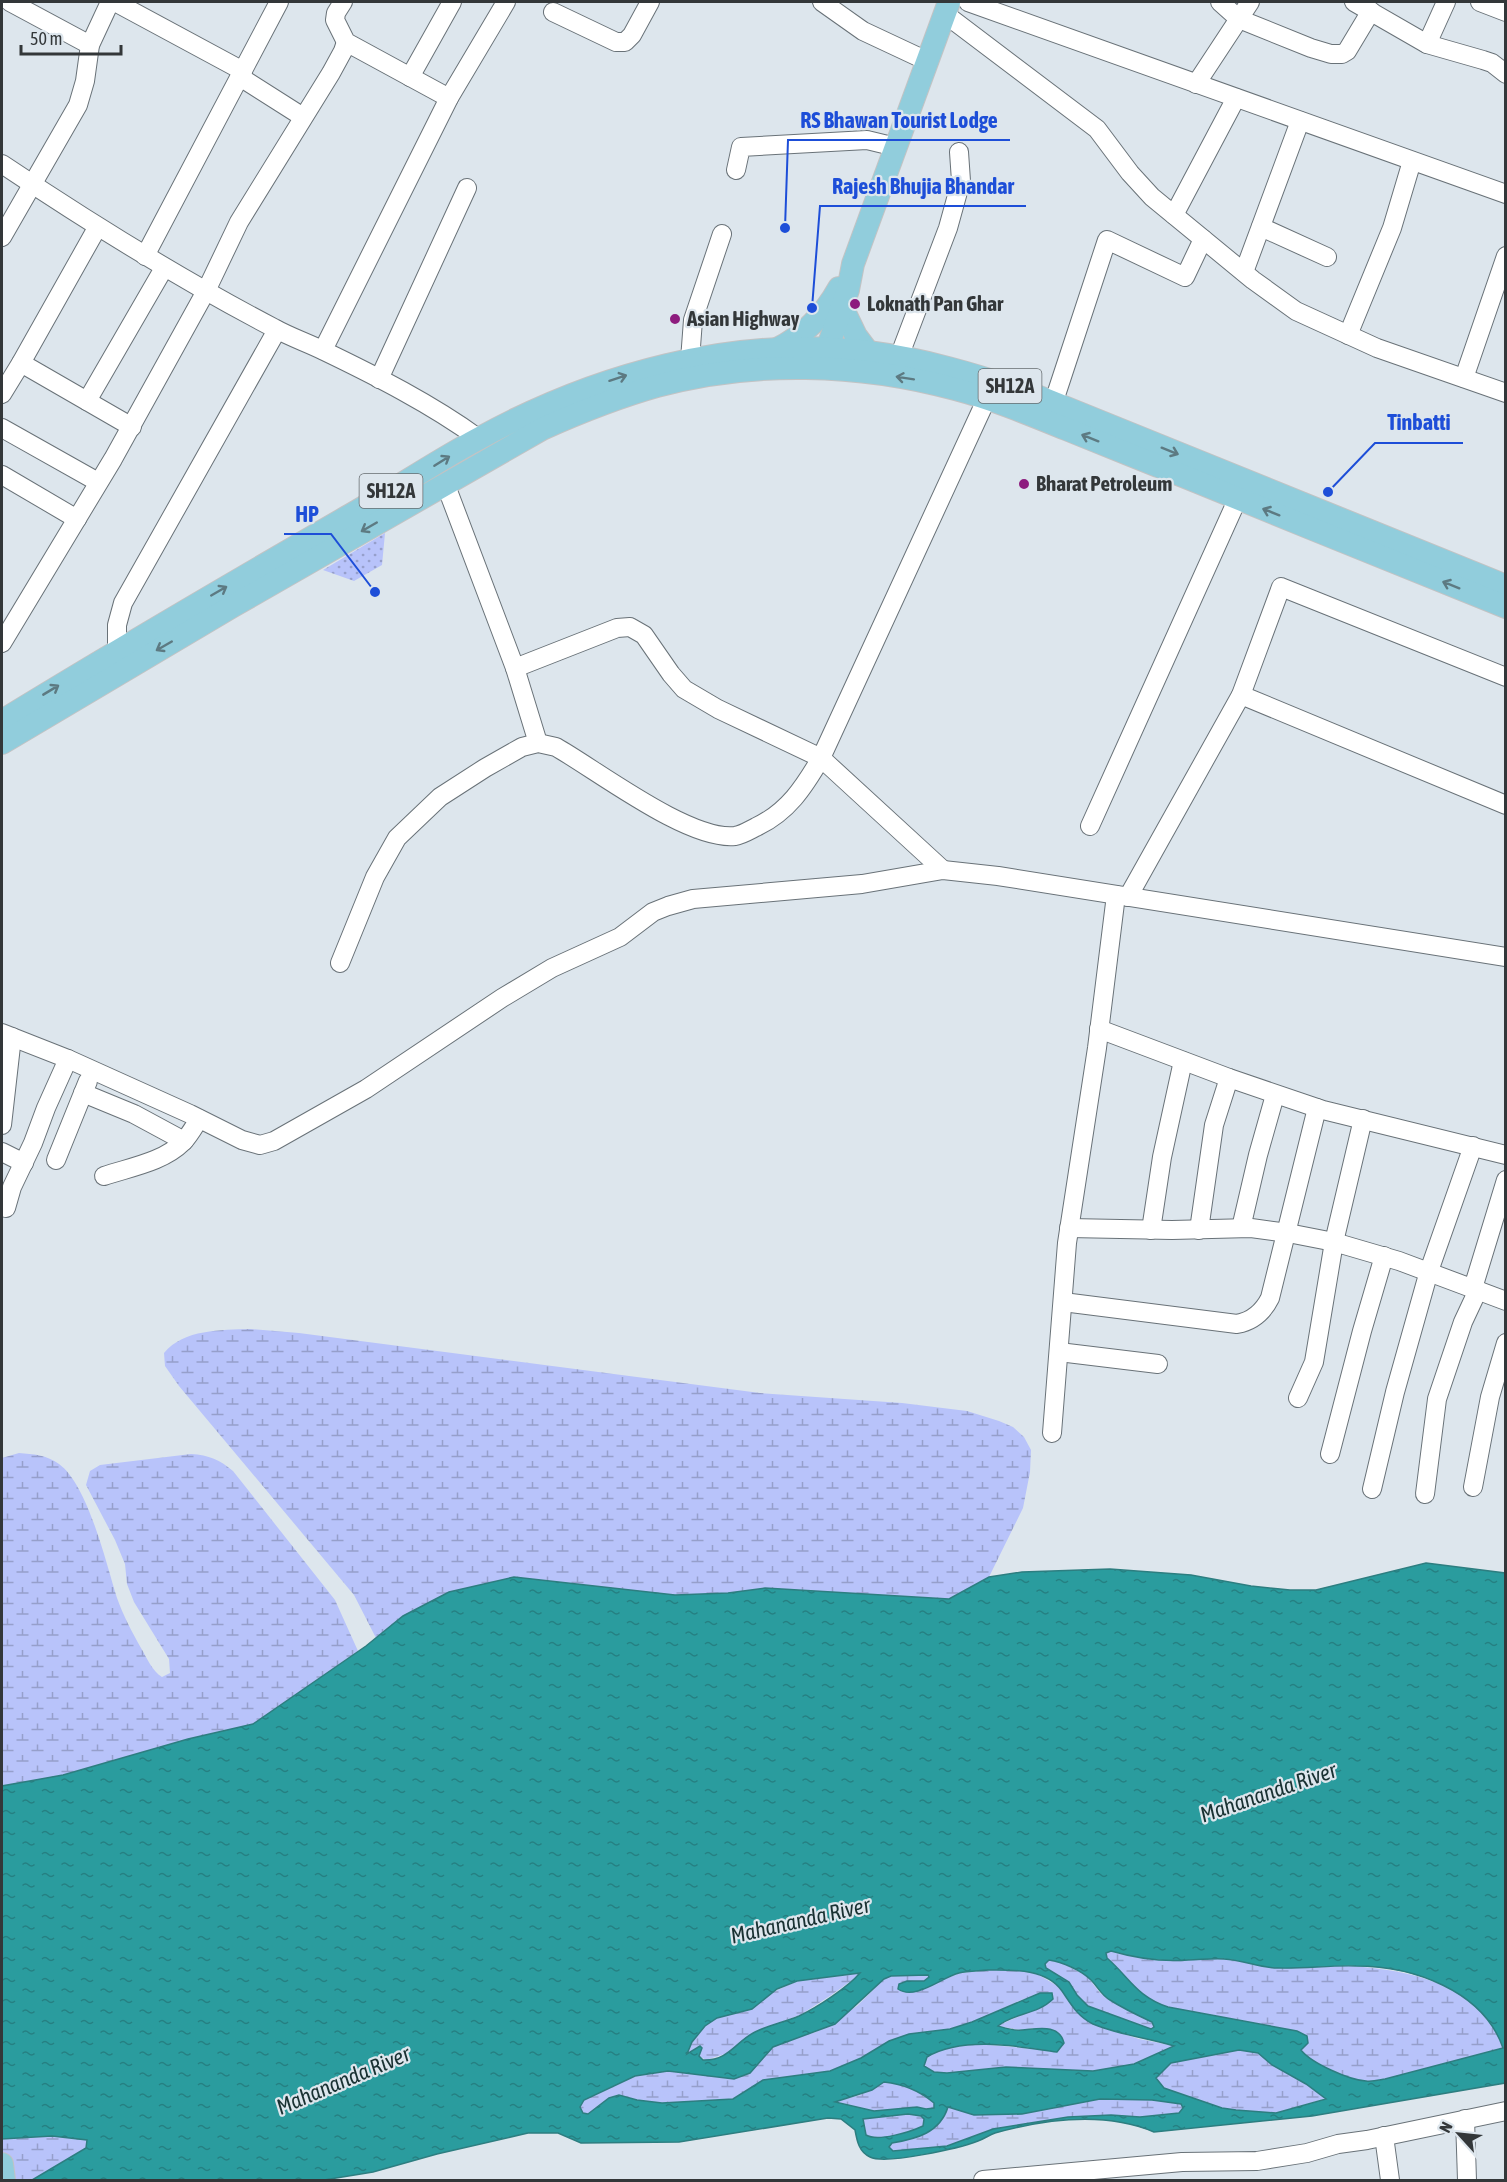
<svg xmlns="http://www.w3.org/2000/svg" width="1507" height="2182" font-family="'Asap Condensed',sans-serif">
  <defs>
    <pattern id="grass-dots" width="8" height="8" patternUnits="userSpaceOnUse" patternTransform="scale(1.5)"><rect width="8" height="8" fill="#b8c3fa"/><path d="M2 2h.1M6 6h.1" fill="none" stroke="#969fcb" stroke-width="1.8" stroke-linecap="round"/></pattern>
    <pattern id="wetland-marsh" width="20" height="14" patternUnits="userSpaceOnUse" patternTransform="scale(1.5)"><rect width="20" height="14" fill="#b8c3fa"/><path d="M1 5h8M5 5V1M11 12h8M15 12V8" fill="none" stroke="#969fcb"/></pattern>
    <pattern id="water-ripples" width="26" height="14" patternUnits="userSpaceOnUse" patternTransform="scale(1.5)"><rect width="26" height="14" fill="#2a9c9e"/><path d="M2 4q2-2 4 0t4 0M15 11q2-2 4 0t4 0" fill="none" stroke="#258082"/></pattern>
  </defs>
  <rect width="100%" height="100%" fill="#dde6ed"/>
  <polygon fill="url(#grass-dots)" points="385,533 382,565 354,581 323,570"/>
  <g fill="url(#wetland-marsh)">
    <path d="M250,1329L299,1333L760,1393L902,1403L967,1411L999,1421L1013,1427L1024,1437L1031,1450L1030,1472L1023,1508L989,1577L950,1599L765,1588L728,1593L675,1595L403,1616L376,1638L354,1595L179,1386L165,1366L164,1353C184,1329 221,1330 250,1329Z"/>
    <path d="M19,1453C33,1454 47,1455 59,1464C88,1485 106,1563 117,1598C123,1615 132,1632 141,1648C147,1658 152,1671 162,1677L170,1673L169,1659L134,1602L127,1584L125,1564L115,1540L86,1485L90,1471L100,1465L191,1454C209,1455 220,1460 233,1471L335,1600L358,1651L253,1724L188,1739L63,1775L2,1786V1458Z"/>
    <path d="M1111,1951C1135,1958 1163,1961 1188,1960C1194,1960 1200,1958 1206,1958C1238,1958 1270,1961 1302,1963C1374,1967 1473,1967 1503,2048L1385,2079C1379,2080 1372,2082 1366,2081C1348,2080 1311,2063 1300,2050L1303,2047L1297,2031L1168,2007C1134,1995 1131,1978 1107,1958L1106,1953Z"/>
    <polygon points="1049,1960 1058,1961 1087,1976 1100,1993 1110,2000 1152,2022 1154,2027 1151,2029 1088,2006 1077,1995 1069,1982 1046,1968 1044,1965"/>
    <path d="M988,1970H1019L1037,1974L1061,1988L1093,2024L1139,2039L1175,2046L1134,2064L1093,2071L1006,2067L947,2073L933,2072L924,2066L926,2057C959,2038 998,2046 1033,2049V2028L1021,2030L997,2026L1047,2004L1024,1999L972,2022L950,2029L909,2034L889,2041L861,2058L830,2071L764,2080L733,2099L662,2103L637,2100L619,2095L588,2114L583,2113L580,2107L584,2100L635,2076L668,2071L734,2079L750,2073L773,2047L791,2039L816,2032L857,2006L884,1979L891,1976L928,1975L929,1977L924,1981H907L899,1984H932L960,1973Z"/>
    <polygon points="862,1973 830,1996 800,2015 754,2032 731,2052 706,2060 699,2056 701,2051 697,2047 686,2055 692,2042 705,2026 717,2018 752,2009 769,1994 797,1981"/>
    <polygon points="1239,2049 1258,2053 1272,2065 1306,2084 1327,2098 1276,2113 1236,2110 1222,2108 1164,2088 1156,2078 1171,2063"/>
    <path d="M884,2082C903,2084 919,2091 934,2103L935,2108L926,2109L917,2107L874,2111L834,2102L860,2095Z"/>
    <path d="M1100,2099L1152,2100L1181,2104L1183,2108L1179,2113L1140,2117L1111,2115L1068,2117L993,2129L947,2146L893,2151L889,2147L892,2143C915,2139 941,2133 948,2107L975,2115L1022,2114Z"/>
    <path d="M908,2114L921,2116L924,2119L923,2126C908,2132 880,2143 866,2135L862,2119Z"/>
    <polygon points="52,2136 87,2140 86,2148 32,2180 2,2180 2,2139"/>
  </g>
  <path fill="url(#water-ripples)" stroke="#2d7e80" stroke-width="1.5" fill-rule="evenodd" d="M1426,1563L1505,1573V2083L1312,2116L1154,2132C1104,2111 1046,2119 995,2133C989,2135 984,2139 978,2141C960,2148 886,2165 870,2157C859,2152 857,2141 855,2130L841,2119L828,2118L679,2142L581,2143L558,2133H528L437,2154L373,2172L324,2180H32L86,2148L87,2140L52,2136L2,2139V1786L63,1775L188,1739L253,1724L366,1646L403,1616L449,1592L514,1577L675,1595L728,1593L765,1588L949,1599L989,1577L1022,1572L1110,1569L1191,1575L1251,1586L1290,1590H1316ZM1111,1951C1135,1958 1163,1962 1188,1960C1200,1960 1212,1958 1224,1959C1243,1960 1260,1968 1278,1968C1304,1969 1330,1965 1356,1966C1412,1966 1483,1990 1503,2048L1385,2079C1379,2080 1372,2082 1366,2081C1349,2080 1311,2063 1301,2050L1308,2043L1307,2036L1297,2031L1168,2007C1136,1996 1130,1978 1107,1958L1106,1953ZM1049,1960C1062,1962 1081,1970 1091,1980C1098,1987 1101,1995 1110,2000C1124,2009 1137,2015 1152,2022L1154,2027L1151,2029L1088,2006L1077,1995L1069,1982L1046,1968L1045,1964ZM988,1970C1012,1970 1046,1968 1062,1991C1071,2004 1077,2016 1093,2024C1119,2035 1148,2038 1174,2046L1134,2064L1093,2071L1006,2067L947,2073L934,2072L924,2066L927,2057C962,2036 1017,2046 1057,2052L1064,2043C1059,2023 1037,2029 1022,2030C1014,2031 1005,2028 998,2026C1013,2013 1037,2015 1053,1999L1052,1993H1040L972,2022L950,2029L909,2034L889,2041L861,2058L830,2071L763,2080L733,2099L662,2103L637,2100L619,2095L609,2098L588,2114L583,2113L580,2107L584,2100L635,2076L668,2071L734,2079L750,2073L773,2047L835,2024L884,1979L891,1976L928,1975L929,1977L924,1981H907L899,1984L898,1989C915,2001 942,1977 959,1973C968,1971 979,1971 988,1970ZM860,1973C848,1987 818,2007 799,2016C785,2022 769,2025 755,2032C736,2041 729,2061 703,2060L699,2056L702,2048L700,2046L687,2054L692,2042L705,2026L717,2018L752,2009L777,1989L797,1981ZM1239,2050L1258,2053L1272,2065L1306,2084L1326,2099L1276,2113L1236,2110L1222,2108L1164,2088L1156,2078L1171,2063ZM884,2082C903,2084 920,2091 934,2103V2108L926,2109L917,2107L874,2111L835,2102L872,2090ZM1100,2099L1152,2100L1181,2104L1183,2108L1179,2113L1140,2117L1111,2115L1068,2117L993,2129L947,2146L893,2151L889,2147L892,2143C916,2139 940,2133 948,2107L974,2115L1022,2114ZM908,2114L921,2116L924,2119L923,2126C910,2132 878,2142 866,2135L863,2119Z"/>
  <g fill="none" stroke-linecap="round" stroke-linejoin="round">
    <defs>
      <g id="minor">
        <polyline points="10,2 90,45"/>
        <polyline points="115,2 243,71"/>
        <polyline points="343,2 336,13 335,20 346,42 449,98"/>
        <polyline points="822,2 863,31 927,61"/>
        <polyline points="968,2 1506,194"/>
        <polyline points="1220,2 1239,19 1311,48 1331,54 1342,54 1347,51 1371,11"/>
        <polyline points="1354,2 1427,44 1483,60 1492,63 1506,74"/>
        <polyline points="1480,2 1506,12"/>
        <polyline points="553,12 616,42 625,42 632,35 650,2"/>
        <polyline points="945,14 1097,129 1130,173 1152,197 1253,280 1296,311 1377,348 1506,393"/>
        <polyline points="1427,44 1446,2"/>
        <polyline points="240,77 303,117"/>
        <polyline points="410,77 452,2"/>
        <polyline points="1196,84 1250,2"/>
        <path d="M2,164C90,223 180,279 274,328C290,337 308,343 324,351C376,376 431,404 478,438"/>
        <polyline points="736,170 741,147 867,140 896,147"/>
        <polyline points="1174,215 1236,98"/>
        <polyline points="1261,227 1327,257"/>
        <polyline points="2,237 78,105 85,81 90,45 110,2"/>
        <polyline points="145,256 279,2"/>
        <polyline points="1244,272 1300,121"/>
        <polyline points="1348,335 1392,228 1412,161"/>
        <polyline points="323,350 449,98 506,2"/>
        <polyline points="899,357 948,228 961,181 959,152"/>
        <polyline points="690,360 693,320 722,234"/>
        <polyline points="21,363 132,427"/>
        <polyline points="1464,378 1506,256"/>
        <polyline points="379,379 467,188"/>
        <polyline points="2,394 21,363 97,228"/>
        <polyline points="87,401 164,268"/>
        <polyline points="1053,404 1107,240 1185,277 1203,239"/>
        <polyline points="2,428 98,482"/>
        <polyline points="2,475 77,519"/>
        <polyline points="445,483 515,668 538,743"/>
        <polyline points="2,643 113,459 206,291 239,222 331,73 343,51 346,42"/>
        <polyline points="117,650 117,625 123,603 277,330"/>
        <polyline points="515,668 617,628 630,627 644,635 671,674 684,689 718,709 821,758 943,870"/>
        <polyline points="1241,695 1506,805"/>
        <polyline points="1090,826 1238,498"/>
        <polyline points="1128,897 1241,695 1281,587 1506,677"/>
        <path d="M340,963L375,877L397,838L440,797L485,768L522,747L538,743L556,747C598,771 689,841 735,836C742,835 750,830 756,827C788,812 804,787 821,758L987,398"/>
        <polyline points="1099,1029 1229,1078 1323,1110 1506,1155"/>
        <polyline points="2,1033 68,1059 190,1114 242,1140 260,1145 274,1141 366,1089 502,998 552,968 620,937 653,912 668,906 693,899 862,884 943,870 998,876 1506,957"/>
        <polyline points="83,1093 134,1114 184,1141"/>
        <polyline points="2,1125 12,1037"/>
        <polyline points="2,1152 24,1163"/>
        <polyline points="56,1160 88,1081"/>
        <path d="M104,1176C131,1167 163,1162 183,1142C189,1136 194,1127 199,1119"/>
        <polyline points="6,1208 12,1187 33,1143 46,1108 68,1059"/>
        <polyline points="1069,1228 1172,1230 1251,1228 1288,1233 1334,1242 1399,1261 1506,1301"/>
        <polyline points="1241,1228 1258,1155 1275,1095"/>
        <polyline points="1151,1230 1162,1157 1183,1061"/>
        <polyline points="1199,1230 1214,1125 1229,1078"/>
        <polyline points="1473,1288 1506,1180"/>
        <path d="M1063,1302L1237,1324C1253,1321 1263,1312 1270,1298L1317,1108"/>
        <polyline points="1059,1352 1158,1364"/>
        <polyline points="1298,1398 1314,1362 1334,1242 1363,1119"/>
        <polyline points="1052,1433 1067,1243 1097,1048 1116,895"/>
        <polyline points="1330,1454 1362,1331 1384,1256"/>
        <polyline points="1473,1487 1490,1397 1506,1343"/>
        <polyline points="1372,1489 1395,1392 1429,1271 1473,1146"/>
        <polyline points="1425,1494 1437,1399 1463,1322 1478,1290"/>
        <polyline points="1465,2119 1467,2180"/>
        <polyline points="1384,2136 1390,2180"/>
        <polyline points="983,2180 1182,2162 1257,2161 1307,2153 1338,2144 1367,2140 1506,2111"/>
      </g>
      <g id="major">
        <polyline points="842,307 856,336 868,352"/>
        <path d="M777,349C805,335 824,315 839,288"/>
        <polyline points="824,362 827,349 848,290 853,264 949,2"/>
        <path d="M2,721C116,651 231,584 347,517C391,492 433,463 478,439C596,374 733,336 868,352C923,359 976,375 1027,392L1506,586"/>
        <path d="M2,743L233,606L542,429C580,412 618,397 657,386C753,360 859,363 955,389C993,399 1029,414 1066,429C1108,446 1151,463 1193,480C1297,523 1402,565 1506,607"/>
        <polyline points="2,2164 4,2180"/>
      </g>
    </defs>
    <use href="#minor" stroke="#697278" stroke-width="20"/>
    <use href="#major" stroke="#c2c3c4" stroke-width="24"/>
    <use href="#minor" stroke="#fff" stroke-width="18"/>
    <use href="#major" stroke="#91cddc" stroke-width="22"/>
  </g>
  <defs><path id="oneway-shaft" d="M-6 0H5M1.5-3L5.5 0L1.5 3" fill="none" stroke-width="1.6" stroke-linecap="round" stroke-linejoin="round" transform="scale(1.5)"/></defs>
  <g stroke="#5d7a82">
    <use href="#oneway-shaft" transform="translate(618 378) rotate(-18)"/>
    <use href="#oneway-shaft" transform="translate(905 378) rotate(-171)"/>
    <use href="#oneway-shaft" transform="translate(1090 438) rotate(-158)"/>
    <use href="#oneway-shaft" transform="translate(1170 451) rotate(22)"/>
    <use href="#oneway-shaft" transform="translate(442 461) rotate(-32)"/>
    <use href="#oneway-shaft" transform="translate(1271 512) rotate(-158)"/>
    <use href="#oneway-shaft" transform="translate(369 527) rotate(150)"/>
    <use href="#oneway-shaft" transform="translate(1451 585) rotate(-158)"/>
    <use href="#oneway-shaft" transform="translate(219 591) rotate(-30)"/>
    <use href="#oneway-shaft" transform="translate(164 646) rotate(150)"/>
    <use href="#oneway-shaft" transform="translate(51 690) rotate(-31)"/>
  </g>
  <g fill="#8d1c7e" stroke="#dde6ed" stroke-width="2">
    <circle cx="855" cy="304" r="6"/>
    <circle cx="675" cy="319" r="6"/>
    <circle cx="1024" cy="484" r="6"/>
  </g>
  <g text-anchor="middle" stroke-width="4.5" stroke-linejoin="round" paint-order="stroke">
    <g fill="#dde6ed" stroke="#666c6f" stroke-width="1.5">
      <rect x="978.5" y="369" width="63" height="34" rx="4.5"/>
      <rect x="359.5" y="474" width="63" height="34" rx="4.5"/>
    </g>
    <g font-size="20" font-weight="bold" fill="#333739">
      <text x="1010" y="393">SH12A</text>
      <text x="391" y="498">SH12A</text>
    </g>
    <g font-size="21" font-weight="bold" fill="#333739" stroke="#dde6ed" text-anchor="start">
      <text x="867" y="311">Loknath Pan Ghar</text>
      <text x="687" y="326">Asian Highway</text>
      <text x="1036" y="491">Bharat Petroleum</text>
    </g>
    <g font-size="22" font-style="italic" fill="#193132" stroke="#dde6ed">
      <text transform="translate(1268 1792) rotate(-19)" y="8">Mahananda River</text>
      <text transform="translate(800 1920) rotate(-13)" y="8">Mahananda River</text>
      <text transform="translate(343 2080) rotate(-23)" y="8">Mahananda River</text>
    </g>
  </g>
  <path fill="none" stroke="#1d4ed8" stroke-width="2" d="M785 228L788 140H1010M812 308L820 206H1026M1328 492L1375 443H1463M375 592L331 534H284"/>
  <g fill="#1d4ed8" stroke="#dde6ed" stroke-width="2">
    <circle cx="785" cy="228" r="6"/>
    <circle cx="812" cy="308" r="6"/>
    <circle cx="1328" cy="492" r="6"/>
    <circle cx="375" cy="592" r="6"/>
  </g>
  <g font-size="22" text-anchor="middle" font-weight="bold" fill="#1d4ed8" stroke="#dde6ed" stroke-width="4.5" stroke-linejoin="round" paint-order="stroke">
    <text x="899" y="128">RS Bhawan Tourist Lodge</text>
    <text x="923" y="194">Rajesh Bhujia Bhandar</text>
    <text x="1419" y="430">Tinbatti</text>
    <text x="307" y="522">HP</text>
  </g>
  <rect width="1507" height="2182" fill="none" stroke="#333739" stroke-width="6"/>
  <g transform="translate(1459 2134) rotate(297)" stroke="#dde6ed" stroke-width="4.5" paint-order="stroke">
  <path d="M0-4.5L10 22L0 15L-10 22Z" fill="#333739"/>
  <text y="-9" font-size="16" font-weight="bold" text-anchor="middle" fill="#333739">N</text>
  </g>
  <path d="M21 45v9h100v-9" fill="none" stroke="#333739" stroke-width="3"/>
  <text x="30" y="45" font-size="18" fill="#333739" stroke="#dde6ed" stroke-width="4.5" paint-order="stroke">50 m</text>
</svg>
